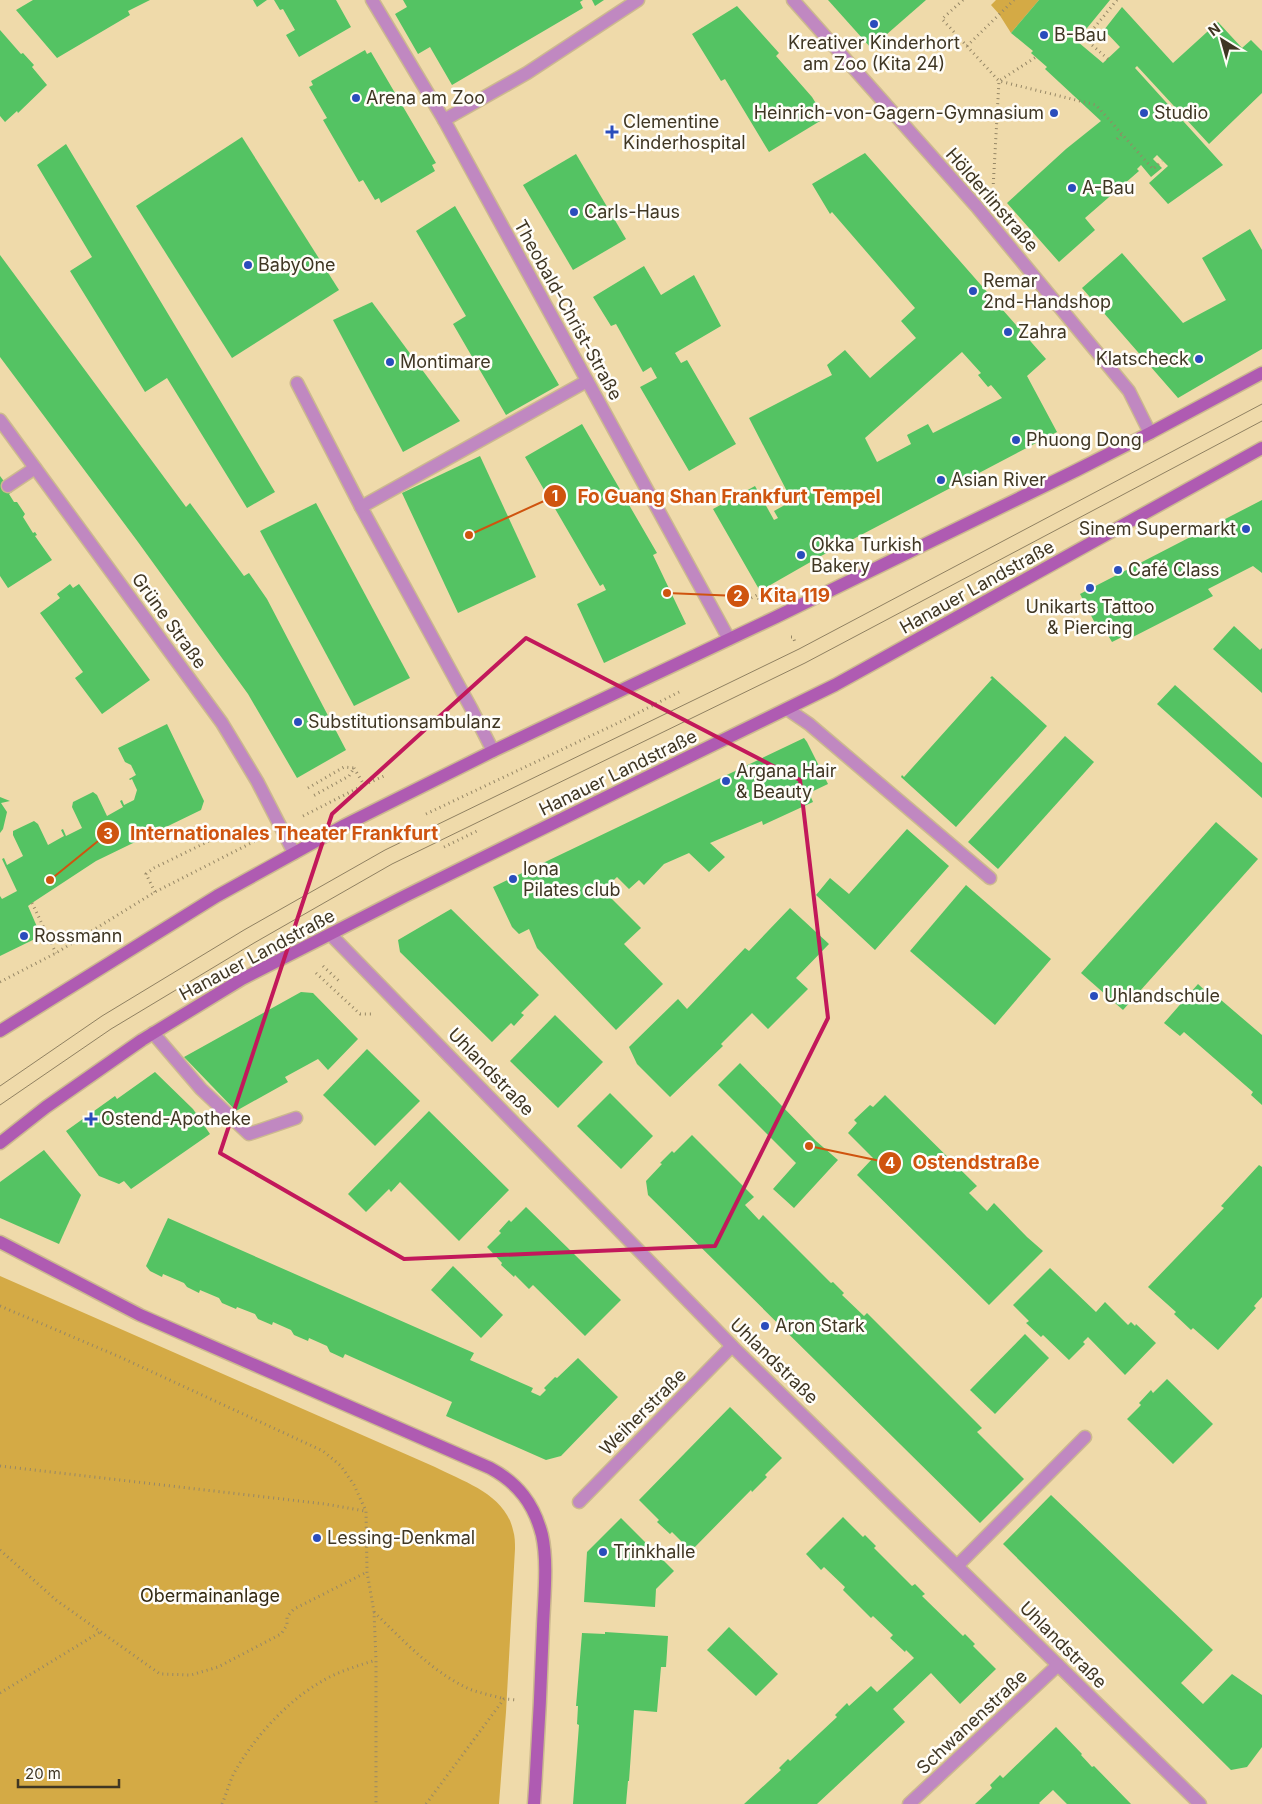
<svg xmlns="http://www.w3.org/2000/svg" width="1262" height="1804" font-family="Inter,sans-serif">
  <rect width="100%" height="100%" fill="#efdaaa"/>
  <g fill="#d4aa45">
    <polygon points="996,0 1039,0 1011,33 999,14 991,5"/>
    <path d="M0,1276L435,1467C464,1482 505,1494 513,1530C515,1536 515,1543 515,1549L506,1712L499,1804H0Z"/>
  </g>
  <g fill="#54c363" fill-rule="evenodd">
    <polygon points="33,0 150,0 128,11 130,15 57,58 16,10"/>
    <polygon points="253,0 267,0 257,7"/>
    <polygon points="274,0 336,0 351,27 299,57 286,35 295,30 283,9 280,10"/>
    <polygon points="403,0 583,0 580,2 583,8 452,85 430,47 418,54 395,14 407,7"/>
    <polygon points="592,0 604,0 595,6"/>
    <polygon points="828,0 926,0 871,48"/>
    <polygon points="1039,0 1110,0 1083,33 1078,29 1072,37 1103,63 1120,47 1104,30 1122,7 1173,63 1218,22 1242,48 1251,40 1262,51 1262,93 1209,144 1137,66 1135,68 1223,165 1168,204 1149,183 1168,166 1157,155 1153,159 1162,168 1151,177 1141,165 1137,169 1139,171 1085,218 1095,230 1059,262 1007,203 1066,149 1101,121 1045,69 1047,67 1031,53 1033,51 1011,33"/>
    <polygon points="737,6 779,53 776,56 812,97 825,118 769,152 725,79 721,81 692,34"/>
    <polygon points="0,30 21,54 23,53 34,65 32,67 47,85 18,113 17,111 5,122 0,116"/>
    <polygon points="365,50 367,54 371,52 436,163 432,165 435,171 381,203 379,198 375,200 363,180 359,182 323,120 327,118 309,87 313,85 311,81"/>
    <polygon points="242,137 339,290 232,358 136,206"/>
    <polygon points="66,144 275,492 247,508 167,378 145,392 70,271 92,257 37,165"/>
    <path d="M865,153L1046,359L1027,376L1057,432L821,556L760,591L713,509L755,486L774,520L778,518L774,511L792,501L749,418L832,375L827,365L845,350L870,378L916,338L901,321L915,308L832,212L830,214L812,184ZM962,352L981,373L978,375L988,387L991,385L1002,398L933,433L928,424L907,435L911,444L877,462L865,438Z"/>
    <polygon points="576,154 626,239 573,270 523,185"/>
    <polygon points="455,206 559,385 506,415 453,324 466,316 416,231"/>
    <polygon points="1250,229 1262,250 1262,349 1178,398 1082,288 1122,253 1183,323 1226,300 1202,258"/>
    <polygon points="0,255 186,507 190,503 244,576 249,573 267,599 346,750 297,778 248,694 138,542 0,357"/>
    <polygon points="644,266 661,295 694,275 721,326 675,353 681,363 687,360 736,444 689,471 640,387 657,378 651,367 643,372 616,324 611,326 593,297"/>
    <polygon points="372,302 460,421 403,452 333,320"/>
    <polygon points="582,424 657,553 653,555 686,624 604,663 577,604 606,590 603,584 600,586 525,457"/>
    <polygon points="480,456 536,577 458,613 402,493"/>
    <polygon points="0,476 12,492 9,494 14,502 17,502 25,514 23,517 33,533 35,532 37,535 35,536 52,560 8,588 0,576"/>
    <polygon points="1262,500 1262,573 1253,566 1208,589 1213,596 1127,640 1124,636 1112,642 1103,627 1098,629 1080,594"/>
    <polygon points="316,503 410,678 354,706 260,531"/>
    <polygon points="70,584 73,588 79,584 150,680 102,714 75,678 83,672 40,613 60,598 57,594"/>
    <polygon points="1234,626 1260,650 1262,648 1262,693 1213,649"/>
    <polygon points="992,676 1047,726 956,827 901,777 902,775 904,777 992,679 990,678"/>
    <polygon points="1175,685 1262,763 1262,798 1157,704"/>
    <polygon points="167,724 204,801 201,810 96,861 32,903 28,906 41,936 0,956 0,896 2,899 17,891 2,859 4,858 7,865 23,856 13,835 13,831 34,821 38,824 48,845 64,836 61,830 63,829 66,836 82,828 72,807 73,802 93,792 97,795 107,816 123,807 120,801 122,800 124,805 134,800 137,790 132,779 130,780 129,779 136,775 131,765 125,762 118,748"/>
    <polygon points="1065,736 1094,762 998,869 968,842"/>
    <polygon points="804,738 807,742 828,784 809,793 813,802 763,825 762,821 710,843 725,857 709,872 689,853 664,864 644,885 639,880 629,889 617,877 603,890 641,928 624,944 663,984 616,1030 537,948 529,929 519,934 512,927 493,887"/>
    <polygon points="0,797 10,801 1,803 7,812 3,829 0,833"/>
    <polygon points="1216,822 1258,859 1123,1010 1081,973"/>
    <polygon points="907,829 949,866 875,950 816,895 830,878 849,894"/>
    <polygon points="966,885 1051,959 995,1025 910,951"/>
    <polygon points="790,908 829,944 796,978 808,989 768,1029 752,1013 721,1044 723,1046 670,1097 637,1064 629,1047 678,999 687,1009 745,948 749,951"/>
    <polygon points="451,909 539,995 521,1013 524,1015 514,1026 511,1023 492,1042 400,952 398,940"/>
    <polygon points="1198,984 1212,997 1214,994 1262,1035 1262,1105 1251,1095 1253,1092 1184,1032 1180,1036 1164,1023"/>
    <polygon points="301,992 313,993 358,1039 328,1070 318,1059 285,1077 288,1082 236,1111 184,1057"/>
    <polygon points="555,1015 603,1062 558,1108 510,1061"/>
    <polygon points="367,1049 420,1101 375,1146 323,1095"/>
    <polygon points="740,1063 816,1141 838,1160 794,1208 773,1189 796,1163 718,1085"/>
    <polygon points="155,1072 193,1109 210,1134 131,1189 124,1181 119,1184 99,1176 66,1131 115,1096 117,1099"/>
    <polygon points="610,1093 653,1136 621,1169 577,1126"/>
    <polygon points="885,1095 977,1186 969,1193 987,1211 994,1203 1027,1237 1043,1251 989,1305 857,1175 873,1158 848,1133 857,1123 854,1120 870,1105 873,1107"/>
    <polygon points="429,1111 509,1190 459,1241 400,1182 391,1192 389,1189 366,1212 348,1194"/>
    <polygon points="692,1135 754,1197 745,1205 759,1220 763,1215 831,1283 833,1282 844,1293 842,1295 864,1316 867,1313 982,1428 977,1432 1024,1479 980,1523 648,1195 646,1181 662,1164 660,1163 672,1151 674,1153"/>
    <polygon points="44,1150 81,1195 59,1244 0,1218 0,1182"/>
    <polygon points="1259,1165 1262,1167 1262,1297 1254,1306 1256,1308 1218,1350 1193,1328 1191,1330 1174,1314 1176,1312 1148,1287 1224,1208 1221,1206"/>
    <polygon points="526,1207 621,1300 585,1336 533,1285 529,1289 515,1275 514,1277 501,1265 502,1263 487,1247 501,1233 499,1231 509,1220 511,1222"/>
    <polygon points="168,1218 474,1353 470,1360 533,1388 531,1392 540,1396 546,1390 544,1388 555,1377 557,1378 578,1358 618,1397 561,1456 546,1460 446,1416 452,1402 345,1354 343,1358 330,1352 327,1346 309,1338 308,1341 294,1335 291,1330 273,1322 272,1325 258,1319 255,1314 237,1307 236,1309 222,1303 219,1298 200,1290 199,1293 187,1287 184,1283 163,1274 162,1277 150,1271 146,1266"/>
    <polygon points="453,1266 503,1315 481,1338 431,1290"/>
    <polygon points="1050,1268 1096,1312 1105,1302 1128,1325 1131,1322 1135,1326 1136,1324 1156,1343 1125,1375 1088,1337 1083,1342 1085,1344 1069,1360 1043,1335 1041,1337 1026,1323 1029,1321 1013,1305"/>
    <polygon points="1025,1334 1049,1358 995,1414 970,1390"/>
    <polygon points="1167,1379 1213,1424 1173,1464 1127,1419 1141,1405 1139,1403 1151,1390 1153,1393"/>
    <polygon points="730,1407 782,1458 765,1475 767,1477 752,1492 751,1490 691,1551 672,1532 670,1534 657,1522 659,1520 639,1500"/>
    <polygon points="1051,1495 1213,1650 1181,1683 1203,1704 1232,1674 1262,1695 1262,1747 1247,1767 1231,1770 1003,1544"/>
    <polygon points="843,1517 863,1537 865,1535 876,1546 874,1548 912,1586 915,1584 925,1594 922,1596 963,1636 965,1634 975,1644 973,1646 996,1669 960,1704 931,1673 893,1709 905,1722 817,1804 744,1804 781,1770 779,1768 788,1759 790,1761 837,1717 835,1715 847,1703 849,1706 871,1686 877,1692 914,1658 906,1650 905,1652 890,1638 893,1635 873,1616 871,1618 843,1590 845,1587 824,1567 821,1570 806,1554"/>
    <polygon points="621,1518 674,1571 656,1589 655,1607 584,1602 587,1552"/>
    <polygon points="729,1627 778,1674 756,1696 707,1650"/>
    <polygon points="605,1632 668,1636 666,1667 661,1667 657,1712 634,1710 629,1781 628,1781 626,1804 573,1804 579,1725 577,1724 578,1706 576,1706 582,1633 605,1634"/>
    <polygon points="1056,1727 1082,1754 1081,1755 1092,1767 1094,1766 1131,1804 1067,1804 1053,1790 1039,1803 1040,1804 975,1804 992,1788 990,1785 1000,1775 1003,1778"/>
  </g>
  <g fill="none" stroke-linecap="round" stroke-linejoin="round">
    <defs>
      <g id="lane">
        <polyline points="444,120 527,73 638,0"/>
        <polyline points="297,383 361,507 471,708 493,751"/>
        <polyline points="8,486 35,468"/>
        <polyline points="361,507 587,381"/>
        <polyline points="787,709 809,724 990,878"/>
        <polyline points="153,1033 201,1089 249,1134 296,1118"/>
        <polyline points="958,1565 1085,1437"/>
      </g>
      <g id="street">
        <polyline points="372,0 444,120 729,639"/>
        <polyline points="793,0 976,206 1129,391 1150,433"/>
        <polyline points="0,420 222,723 257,781 294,853"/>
        <polyline points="331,935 732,1346 1200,1804"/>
        <polyline points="579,1502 732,1346"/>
        <polyline points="909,1804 1058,1665"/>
      </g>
      <g id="secondary">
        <polyline points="0,1031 217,896 345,825 493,751 776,617 1077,470 1150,433 1262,373"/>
        <polyline points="0,1143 46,1107 142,1040 242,979 405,896 835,685 1262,448"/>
        <path d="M0,1242L140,1315L490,1468C518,1483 534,1504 542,1535C548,1561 544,1599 543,1626C541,1685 538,1745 534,1804"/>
      </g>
    </defs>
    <use href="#lane" stroke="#ccb98f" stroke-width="15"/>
    <use href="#street" stroke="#ccb98f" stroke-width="15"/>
    <use href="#secondary" stroke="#ccb98f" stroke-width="15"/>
    <g stroke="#968766" stroke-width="3" stroke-dasharray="1 4" stroke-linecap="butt">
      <polyline points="963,0 942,19 999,81 1096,105 1153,169 1162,161"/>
      <polyline points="967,46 1014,0"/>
      <polyline points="1108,59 1085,39 1117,0"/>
      <polyline points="1117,139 1122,134"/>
      <polyline points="993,189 999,81 1036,57"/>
      <polyline points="738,605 757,595 759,600"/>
      <polyline points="791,637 793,637 795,642"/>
      <polyline points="354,768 364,785 384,776"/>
      <polyline points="308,788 344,767 354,768 349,776 313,796"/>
      <polyline points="426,814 620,722 681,691"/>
      <polyline points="303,816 364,785"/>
      <polyline points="376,837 378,837 382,843"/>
      <polyline points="444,847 479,830"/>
      <polyline points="155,892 146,874 154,868 209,841"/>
      <polyline points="32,903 56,953"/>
      <polyline points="323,966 340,982"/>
      <polyline points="316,973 360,1014 373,1014"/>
      <polyline points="0,982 56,953 155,892 259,839"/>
      <polyline points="0,1306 120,1357 323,1451 341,1466 354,1485 366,1511 367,1572 374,1612 376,1660 376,1804"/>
      <polyline points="0,1466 325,1504 365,1511"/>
      <polyline points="0,1550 56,1600 160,1674 191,1675 218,1667 281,1634 287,1625 287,1617 294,1609 367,1572"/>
      <path d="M374,1612C403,1640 430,1670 467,1688C478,1693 492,1695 504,1699"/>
      <polyline points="0,1693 100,1632"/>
      <path d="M222,1804C226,1795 229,1784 233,1775C252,1740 285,1703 319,1683C336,1672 357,1666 376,1660"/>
      <polyline points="426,1804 504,1699 518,1700"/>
    </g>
    <use href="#lane" stroke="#c088c1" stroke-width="12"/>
    <use href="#street" stroke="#c088c1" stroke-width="12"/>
    <use href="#secondary" stroke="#af5bb2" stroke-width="12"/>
    <g stroke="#908161" stroke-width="1">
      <polyline points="0,1086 102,1016 244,930 385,850 799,649 1262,404"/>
      <polyline points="0,1105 111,1029 254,943 392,864 805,663 1262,421"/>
    </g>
  </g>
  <path fill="none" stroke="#c2185b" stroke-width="4" stroke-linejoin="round" d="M526,638L800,780L828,1018L715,1246L404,1259L220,1153L332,814Z"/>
  <g fill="#2a4dbc" stroke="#fffdf8" stroke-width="2">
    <circle cx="874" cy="24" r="5"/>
    <circle cx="1044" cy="35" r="5"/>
    <circle cx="356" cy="98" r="5"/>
    <circle cx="1054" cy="113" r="5"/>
    <circle cx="1144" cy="113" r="5"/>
    <path d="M609.5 124.5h5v5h5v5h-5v5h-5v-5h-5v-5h5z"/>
    <circle cx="1072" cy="188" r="5"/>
    <circle cx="574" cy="212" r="5"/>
    <circle cx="248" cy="265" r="5"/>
    <circle cx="973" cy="291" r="5"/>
    <circle cx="1008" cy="332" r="5"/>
    <circle cx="1199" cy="359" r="5"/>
    <circle cx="390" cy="362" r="5"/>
    <circle cx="1016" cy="440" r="5"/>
    <circle cx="941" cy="480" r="5"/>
    <circle cx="1246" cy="529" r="5"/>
    <circle cx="801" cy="555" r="5"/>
    <circle cx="1118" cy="570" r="5"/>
    <circle cx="1090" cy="588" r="5"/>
    <circle cx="298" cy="722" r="5"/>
    <circle cx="726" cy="781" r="5"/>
    <circle cx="513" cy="879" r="5"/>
    <circle cx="24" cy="936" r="5"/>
    <circle cx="1094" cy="996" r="5"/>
    <path d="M88.5 1111.5h5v5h5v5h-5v5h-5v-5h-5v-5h5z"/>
    <circle cx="765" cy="1326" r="5"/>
    <circle cx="317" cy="1538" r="5"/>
    <circle cx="603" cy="1552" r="5"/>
  </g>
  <g text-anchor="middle" stroke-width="5" stroke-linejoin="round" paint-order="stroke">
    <g font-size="18" fill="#3f3623" stroke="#fffdf8" text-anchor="start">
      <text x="1054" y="41">B-Bau</text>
      <text x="874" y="49" text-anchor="middle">Kreativer Kinderhort<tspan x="874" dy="21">am Zoo (Kita 24)</tspan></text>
      <text x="366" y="104">Arena am Zoo</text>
      <text x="1044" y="119" text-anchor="end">Heinrich-von-Gagern-Gymnasium</text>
      <text x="1154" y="119">Studio</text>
      <text x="623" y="128">Clementine<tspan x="623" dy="21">Kinderhospital</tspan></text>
      <text x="1082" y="194">A-Bau</text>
      <text x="584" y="218">Carls-Haus</text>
      <text x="258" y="271">BabyOne</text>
      <text x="983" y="287">Remar<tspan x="983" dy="21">2nd-Handshop</tspan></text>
      <text x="1018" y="338">Zahra</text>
      <text x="1189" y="365" text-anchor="end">Klatscheck</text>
      <text x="400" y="368">Montimare</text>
      <text x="1026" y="446">Phuong Dong</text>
      <text x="951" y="486">Asian River</text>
      <text x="1236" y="535" text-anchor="end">Sinem Supermarkt</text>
      <text x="811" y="551">Okka Turkish<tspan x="811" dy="21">Bakery</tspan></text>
      <text x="1128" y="576">Café Class</text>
      <text x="1090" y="613" text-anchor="middle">Unikarts Tattoo<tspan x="1090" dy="21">&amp; Piercing</tspan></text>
      <text x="308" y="728">Substitutionsambulanz</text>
      <text x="736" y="777">Argana Hair<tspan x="736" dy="21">&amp; Beauty</tspan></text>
      <text x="523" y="875">lona<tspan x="523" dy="21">Pilates club</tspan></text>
      <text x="34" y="942">Rossmann</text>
      <text x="1104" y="1002">Uhlandschule</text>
      <text x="101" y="1125">Ostend-Apotheke</text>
      <text x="775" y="1332">Aron Stark</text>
      <text x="327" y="1544">Lessing-Denkmal</text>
      <text x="613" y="1558">Trinkhalle</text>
    </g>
    <g font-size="18" fill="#3f3623" stroke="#fffdf8">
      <text transform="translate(992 200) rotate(49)" y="6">Hölderlinstraße</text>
      <text transform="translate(568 310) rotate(61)" y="6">Theobald-Christ-Straße</text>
      <text transform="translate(977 587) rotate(-29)" y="6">Hanauer Landstraße</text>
      <text transform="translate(169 621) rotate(54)" y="6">Grüne Straße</text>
      <text transform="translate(618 773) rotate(-26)" y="6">Hanauer Landstraße</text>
      <text transform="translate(257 955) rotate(-28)" y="6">Hanauer Landstraße</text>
      <text transform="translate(491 1072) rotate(46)" y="6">Uhlandstraße</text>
      <text transform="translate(774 1361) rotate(44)" y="6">Uhlandstraße</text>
      <text transform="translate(643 1412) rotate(-45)" y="6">Weiherstraße</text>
      <text transform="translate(1063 1645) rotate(45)" y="6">Uhlandstraße</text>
      <text transform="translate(972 1722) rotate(-43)" y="6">Schwanenstraße</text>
    </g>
    <g font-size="18" fill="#332912" stroke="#fffdf8">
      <text x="210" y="1602">Obermainanlage</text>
    </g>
  </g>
  <path fill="none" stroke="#cf540f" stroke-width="2" d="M469 535L555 496M667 593L738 596M50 880L108 833M809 1146L890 1163"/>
  <g fill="#cf540f" stroke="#fffdf8" stroke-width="2">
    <circle cx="469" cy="535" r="5"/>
    <circle cx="667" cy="593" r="5"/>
    <circle cx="50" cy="880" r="5"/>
    <circle cx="809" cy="1146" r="5"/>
    <circle cx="555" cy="496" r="12"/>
    <circle cx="738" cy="596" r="12"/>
    <circle cx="108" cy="833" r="12"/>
    <circle cx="890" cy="1163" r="12"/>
  </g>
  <g font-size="15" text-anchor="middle" font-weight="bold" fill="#fff">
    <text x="555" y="501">1</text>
    <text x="738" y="601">2</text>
    <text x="108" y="839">3</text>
    <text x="890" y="1168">4</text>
  </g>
  <g font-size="19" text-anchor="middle" font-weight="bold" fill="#cf540f" stroke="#fffdf8" stroke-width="5" stroke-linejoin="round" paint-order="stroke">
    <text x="729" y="503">Fo Guang Shan Frankfurt Tempel</text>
    <text x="795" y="602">Kita 119</text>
    <text x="284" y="840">Internationales Theater Frankfurt</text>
    <text x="976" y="1169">Ostendstraße</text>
  </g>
  <g transform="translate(1222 40) rotate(323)" stroke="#fffdf8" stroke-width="4" paint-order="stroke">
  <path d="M0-4L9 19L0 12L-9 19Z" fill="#3f3623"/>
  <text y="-8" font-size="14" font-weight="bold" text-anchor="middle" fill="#3f3623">N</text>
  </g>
  <path d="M18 1779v8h101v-8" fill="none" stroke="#3f3623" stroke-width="2.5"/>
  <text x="25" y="1779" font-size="15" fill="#3f3623" stroke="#fffdf8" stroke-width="4" paint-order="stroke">20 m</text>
</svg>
